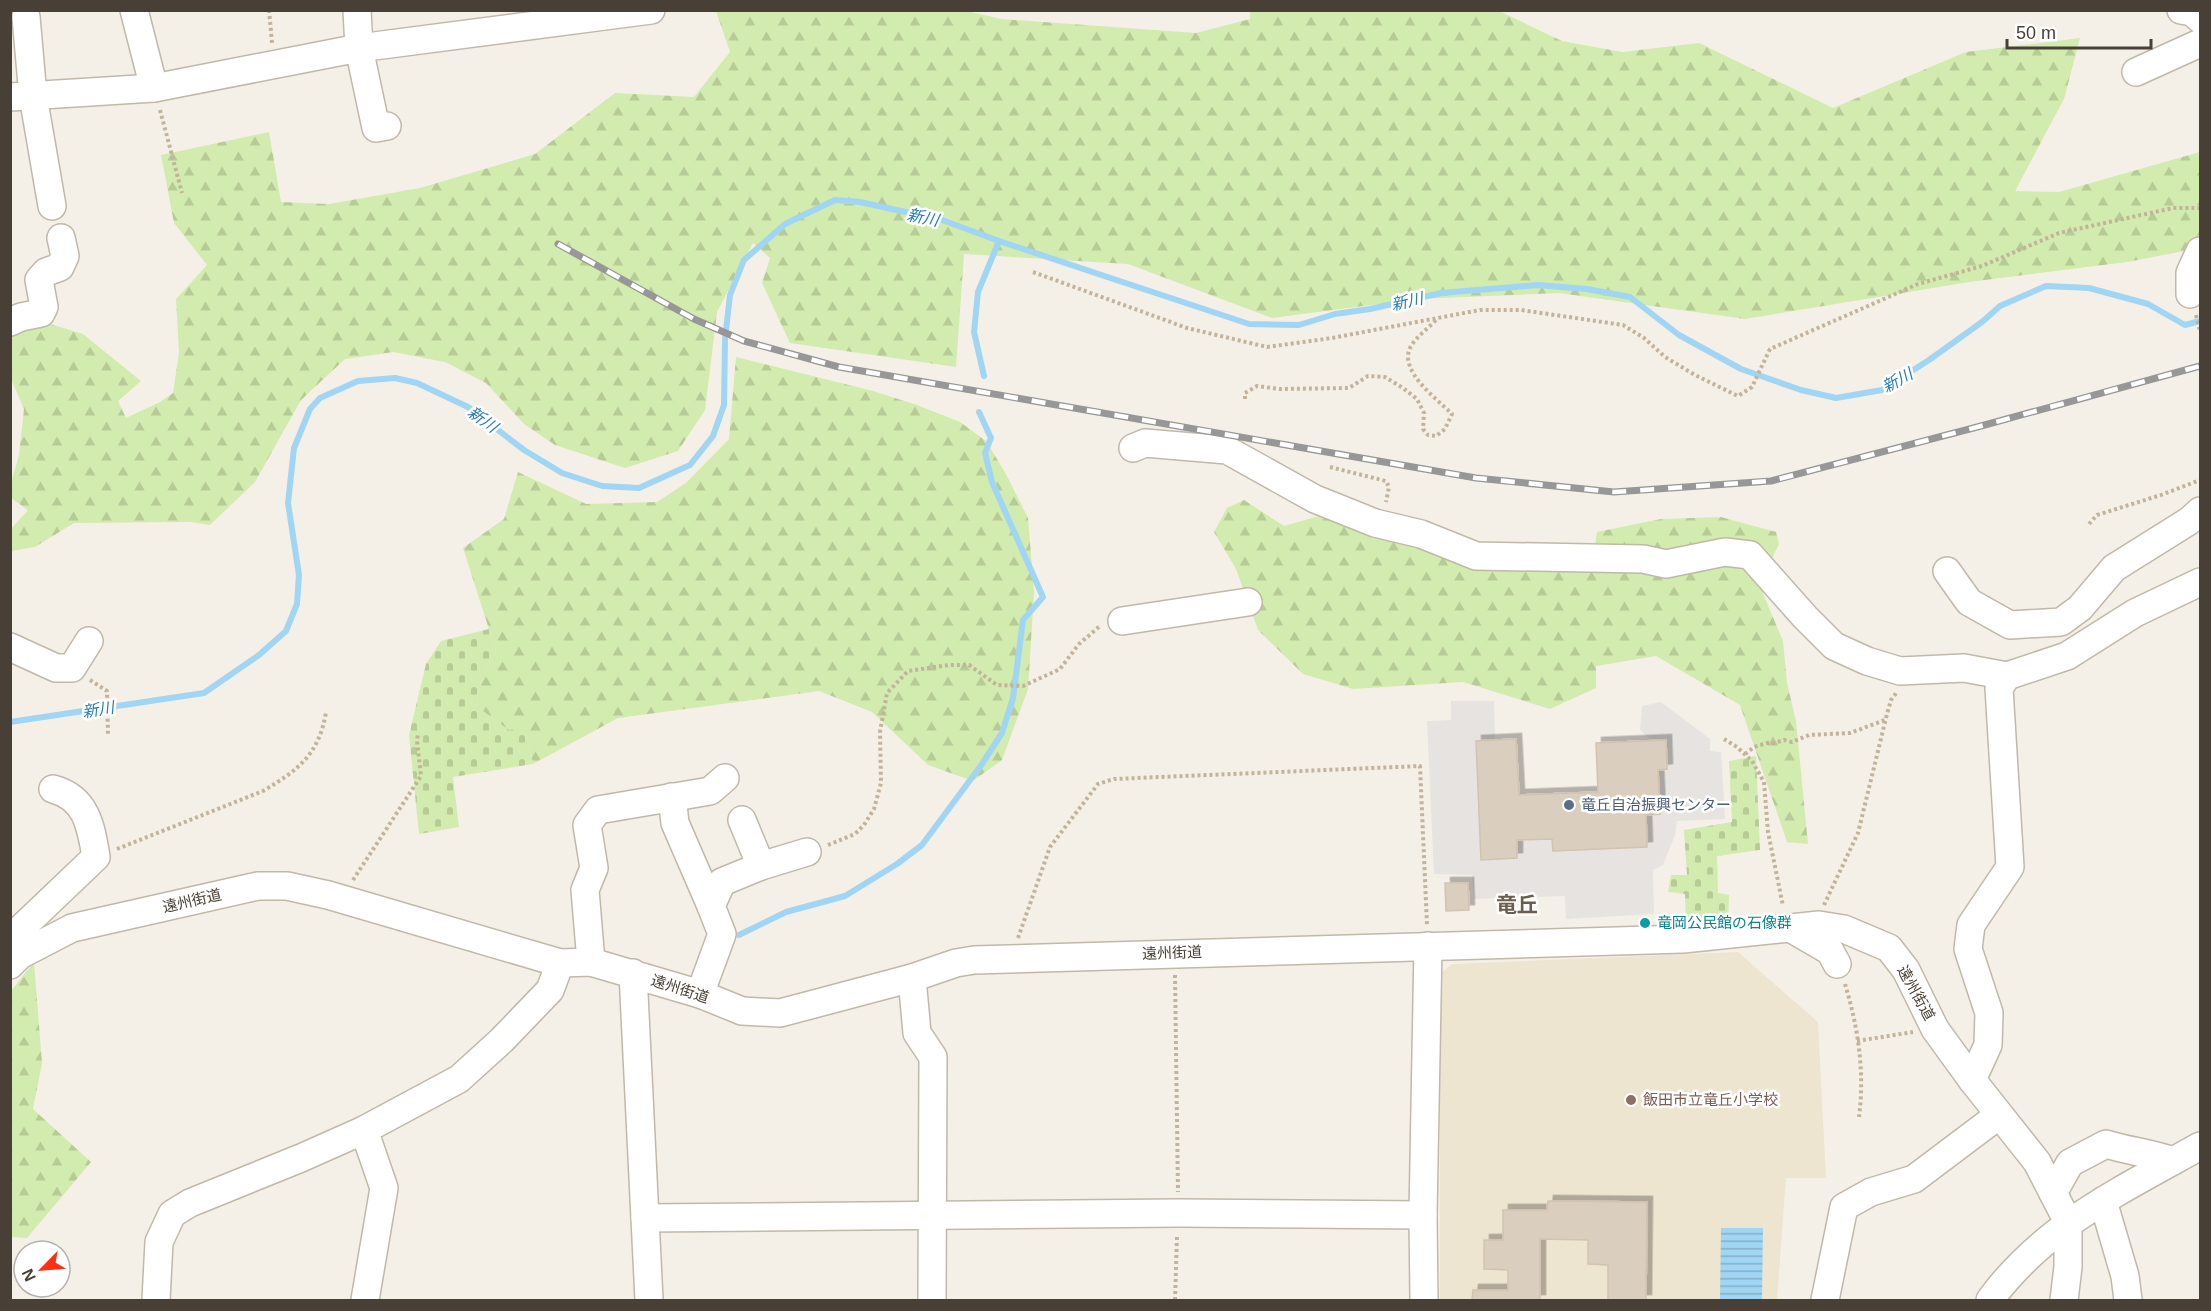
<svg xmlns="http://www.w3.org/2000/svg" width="2211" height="1311" font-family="Helvetica,'Noto Sans JP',sans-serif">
  <defs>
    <pattern id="forest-firs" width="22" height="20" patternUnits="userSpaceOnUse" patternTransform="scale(1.5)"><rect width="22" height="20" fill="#d2ebae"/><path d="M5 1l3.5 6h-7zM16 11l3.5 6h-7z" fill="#b6cb96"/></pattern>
    <pattern id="cemetery-stones" width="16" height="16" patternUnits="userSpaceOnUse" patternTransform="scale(1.5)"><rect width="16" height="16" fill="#d2ebae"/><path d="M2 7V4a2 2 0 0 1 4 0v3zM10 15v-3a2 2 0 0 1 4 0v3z" fill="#b6cb96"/></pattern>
    <pattern id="water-rules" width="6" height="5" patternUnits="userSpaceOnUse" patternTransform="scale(1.5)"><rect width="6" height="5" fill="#a1d5f4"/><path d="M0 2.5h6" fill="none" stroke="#85aec6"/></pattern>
    <filter id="shadow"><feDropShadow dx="5.5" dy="-5.5" stdDeviation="0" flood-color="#0004"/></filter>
  </defs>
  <rect width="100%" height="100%" fill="#f5f0e7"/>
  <polygon fill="#eee5d1" points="1738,952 1818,1022 1826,1178 1786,1178 1777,1300 1440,1300 1440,974 1452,964"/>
  <g fill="url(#forest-firs)">
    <polygon points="716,11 967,11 1001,19 1196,33 1250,19 1250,11 1499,11 1562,41 1622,52 1699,43 1833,108 1966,52 2080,38 2064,99 2015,191 2059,192 2200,152 2200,248 2127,262 1969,282 1745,319 1559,293 1417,299 1272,318 1128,264 964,254 956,367 790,343 762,283 770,258 753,243 717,312 705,410 678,451 625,468 555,445 524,424 486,383 445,362 393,352 345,359 301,400 255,482 210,525 191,522 74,523 35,547 11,551 10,530 28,510 11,498 11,483 19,455 24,409 11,379 11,331 47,323 83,334 141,381 118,401 126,418 160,402 173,393 179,353 176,299 207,265 174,223 161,155 269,132 281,202 329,204 420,188 535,154 615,93 694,97 730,52"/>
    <polygon points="736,357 873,391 917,405 960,422 986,441 1006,474 1028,518 1034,592 1028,689 1002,760 973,781 928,765 872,712 819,691 618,718 533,764 526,729 509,731 476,706 481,682 496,651 463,548 504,519 518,472 586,504 657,502 686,483 729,439"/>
    <polygon points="1244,500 1284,526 1326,514 1592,566 1597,532 1661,519 1721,517 1776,532 1779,544 1759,584 1783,641 1787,683 1796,721 1808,844 1787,842 1740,705 1656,656 1596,666 1596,688 1550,709 1463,682 1353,689 1303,674 1258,630 1236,569 1214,532 1227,508"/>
    <polygon points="34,962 42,1063 33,1109 91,1162 27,1238 11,1237 11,991"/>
  </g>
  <g fill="url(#cemetery-stones)">
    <polygon points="489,629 496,651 481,682 476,706 509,730 526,728 533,764 453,777 459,827 419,834 409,735 426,664 441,641"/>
    <polygon points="1756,756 1760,850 1717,856 1718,893 1729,895 1728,925 1686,928 1685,894 1668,892 1671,875 1687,875 1684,830 1732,822 1729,761"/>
  </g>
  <polygon fill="#e6e3e0" points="1451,701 1494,701 1495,740 1476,741 1481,860 1517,858 1517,840 1552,839 1553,851 1647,847 1646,815 1660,814 1658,770 1667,769 1666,741 1652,741 1640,730 1642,706 1661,702 1710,739 1710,751 1721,752 1725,819 1677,821 1675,835 1663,865 1653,870 1654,914 1566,919 1565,896 1474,899 1472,875 1434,874 1427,721 1451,720"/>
  <polygon fill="url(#water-rules)" points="1721,1228 1763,1228 1762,1300 1720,1300"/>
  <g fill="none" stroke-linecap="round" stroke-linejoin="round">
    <g stroke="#a1d5f4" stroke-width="6">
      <polyline points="984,376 974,332 978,292 999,241"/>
      <polyline points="10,722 204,693 259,655 286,631 297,604 299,575 288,503 294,448 310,409 320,398 358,381 395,378 417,383 468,407 524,450 562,473 602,486 639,488 690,465 713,436 724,405 725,339 730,295 744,260 785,224 835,200 860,202 942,220 999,241 1249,324 1299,325 1335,314 1370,309 1441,293 1538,285 1587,289 1630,297 1679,335 1741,369 1801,390 1836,398 1882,390 1929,360 1982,322 2000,306 2046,286 2089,288 2148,304 2185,325 2200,321"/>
      <polyline points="739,935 786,912 845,896 897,864 922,845 982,764 1002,733 1013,698 1023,620 1043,597 992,482 985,453 991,438 979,412"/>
    </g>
  </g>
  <g fill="#dacebf" stroke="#d2c3af" stroke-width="1.5" filter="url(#shadow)">
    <polygon points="1516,739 1519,795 1598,792 1596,743 1666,740 1667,769 1658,770 1660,814 1646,815 1647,847 1553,851 1552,839 1517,840 1517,858 1481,860 1476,741"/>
    <polygon points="1445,883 1468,883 1469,910 1446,911"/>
    <polygon points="1548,1201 1647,1202 1646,1300 1608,1300 1608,1265 1588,1264 1588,1240 1540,1239 1540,1300 1472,1300 1473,1290 1508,1290 1508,1270 1484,1269 1484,1240 1503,1240 1503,1210 1547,1210"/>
  </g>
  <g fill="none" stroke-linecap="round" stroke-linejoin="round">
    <defs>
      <g id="minor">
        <polyline points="134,10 154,88"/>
        <polyline points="357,10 359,48 376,128 387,126"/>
        <polyline points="2181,10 2192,12 2200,19"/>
        <polyline points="26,17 33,96 52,206"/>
        <polyline points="2136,72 2200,43"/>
        <polyline points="10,97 154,88 359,48 651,10"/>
        <polyline points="2190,294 2190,273 2200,251"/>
        <polyline points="10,322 21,317 41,313 44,307 39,280 46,272 60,267 65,256 61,238"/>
        <polyline points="1133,448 1145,443 1227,450 1315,499 1375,523 1421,534 1476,556 1643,559 1666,564 1725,552 1750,555 1805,617 1834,646 1867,661 1900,671 1964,668 2007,676"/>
        <polyline points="1947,571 1969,602 2010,625 2061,622 2080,608 2114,568 2189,521 2200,511"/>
        <polyline points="1122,621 1248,602"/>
        <polyline points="10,647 56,668 72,668 89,641"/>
        <polyline points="672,797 675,823 711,906"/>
        <polyline points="742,820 761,866"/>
        <polyline points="1792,929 1830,951 1837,964"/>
        <path d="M10,939L96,857C91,827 87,798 53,789"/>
        <polyline points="591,962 585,890 594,868 587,825 598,810 710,791 725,778"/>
        <polyline points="10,965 20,955 72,928 258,886 287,886 328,895 560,963 591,962 700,994 742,1011 780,1013 912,978 956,963 974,960 1683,939 1819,925 1844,929 1889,948 1906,970 1935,1029 1972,1080 2037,1162 2068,1222 2068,1267 2064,1300"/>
        <polyline points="633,973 649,1300"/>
        <polyline points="912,978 917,1033 933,1057 932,1300"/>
        <polyline points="700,994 722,934 711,906 722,882 761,866 807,852"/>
        <polyline points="1972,1080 1988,1045 1989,1013 1968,949 1971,925 2010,867 1999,688 2007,676 2067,656 2135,613 2200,582"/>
        <polyline points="364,1130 384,1188 365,1300"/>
        <path d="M2053,1193L2070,1163L2106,1144C2128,1151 2151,1153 2173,1161"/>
        <polyline points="2103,1201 2125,1276 2128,1300"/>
        <polyline points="645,1218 1178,1213 1423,1215"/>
        <polyline points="156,1300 159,1242 172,1214 190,1203 301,1158 364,1130 459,1079 502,1040 550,990 560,963"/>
        <polyline points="1424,1300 1423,1215 1428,946"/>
        <polyline points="1825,1300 1844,1207 1871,1192 1914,1179 1999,1115"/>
        <path d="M1990,1300C2044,1226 2122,1190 2200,1146"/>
      </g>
    </defs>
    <use href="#minor" stroke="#c1b8a9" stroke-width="30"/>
    <g stroke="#c3b39a" stroke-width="4" stroke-dasharray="3 3" stroke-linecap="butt">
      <polyline points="269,10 272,43"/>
      <polyline points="160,110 182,193"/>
      <polyline points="1033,272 1187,328 1267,347 1332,338 1480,310 1521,310 1623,325 1644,338 1665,357 1695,375 1738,396 1752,387 1770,349 1918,284 1982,266 2059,233 2173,208 2200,208"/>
      <polyline points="2196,315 2200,331"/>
      <path d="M1245,399V393L1257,386L1279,389L1349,388L1368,376L1385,377L1403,388L1417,399L1424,413L1423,429L1428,435L1436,436L1445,429L1452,414C1436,398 1397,370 1411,346C1417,336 1430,327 1438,318"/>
      <polyline points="1330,467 1386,481 1389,487 1386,502"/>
      <polyline points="2089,524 2097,515 2161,495 2200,480"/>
      <polyline points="90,680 107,691 108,735"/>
      <polyline points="1724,739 1737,747 1752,761 1764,782 1768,832 1783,906"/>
      <polyline points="1745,754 1754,747 1767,743 1774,743 1784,740 1792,742 1809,735 1850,733 1885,720"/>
      <polyline points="828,845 855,834 864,825 874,809 881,783 880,732 887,693 908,671 949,665 969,665 997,685 1023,686 1060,669 1079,644 1100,626"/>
      <path d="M117,849L263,791C298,770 319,755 326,712"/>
      <polyline points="353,880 421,776 417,741 418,733"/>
      <polyline points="1824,905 1858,833 1887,714 1891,700 1897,692"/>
      <polyline points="1018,938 1050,847 1098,784 1114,779 1420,766 1427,925"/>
      <polyline points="1175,975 1178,1192"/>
      <path d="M1845,984C1858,1027 1865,1072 1859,1117"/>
      <polyline points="1857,1041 1913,1032"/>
      <polyline points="1175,1300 1177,1236"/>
    </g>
    <use href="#minor" stroke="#fff" stroke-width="27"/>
    <defs>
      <polyline id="rail" points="558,244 694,319 744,341 839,367 1476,478 1614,492 1771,481 1981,426 2200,366"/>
    </defs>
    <use href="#rail" stroke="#979797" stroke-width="7"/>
    <use href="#rail" stroke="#fff" stroke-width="4.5" stroke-dasharray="14" stroke-linecap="butt"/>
  </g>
  <circle fill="#5c6f8a" stroke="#fff" stroke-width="2" cx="1569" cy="805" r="6"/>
  <circle fill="#0f9aa8" stroke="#fff" stroke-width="2" cx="1645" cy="923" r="6"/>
  <circle fill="#8d6e63" stroke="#fff" stroke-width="2" cx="1631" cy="1100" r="6"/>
  <g text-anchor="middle" stroke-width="5" stroke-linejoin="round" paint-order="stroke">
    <g font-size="15" fill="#4e5e75" stroke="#fff" text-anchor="start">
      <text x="1581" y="810">竜丘自治振興センター</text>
    </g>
    <g font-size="15" fill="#484036" stroke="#fff">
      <text transform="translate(192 901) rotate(-13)" y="5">遠州街道</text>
      <text transform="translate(1172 953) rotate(-2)" y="5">遠州街道</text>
      <text transform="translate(680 989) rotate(18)" y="5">遠州街道</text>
      <text transform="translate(1916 993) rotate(61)" y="5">遠州街道</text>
    </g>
    <g font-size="15" fill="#0d838f" stroke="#fff" text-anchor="start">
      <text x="1657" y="928">竜岡公民館の石像群</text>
    </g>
    <g font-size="15" fill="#785e54" stroke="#fff" text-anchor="start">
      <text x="1643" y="1105">飯田市立竜丘小学校</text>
    </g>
    <g font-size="16" font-style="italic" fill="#277cb2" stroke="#fff">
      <text transform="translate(923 217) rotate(11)" y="6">新川</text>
      <text transform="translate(1407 301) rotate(-12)" y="6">新川</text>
      <text transform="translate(1897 380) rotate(-29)" y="6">新川</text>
      <text transform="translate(483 419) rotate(36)" y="6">新川</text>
      <text transform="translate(98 709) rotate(-9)" y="6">新川</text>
    </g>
    <g font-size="21" font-weight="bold" fill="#6c5e4c" stroke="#fff">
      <text x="1517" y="912">竜丘</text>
    </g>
  </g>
  <rect width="2211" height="1311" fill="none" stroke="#484036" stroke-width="24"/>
  <g transform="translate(42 1269) rotate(245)"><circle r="28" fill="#ffffff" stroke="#b6b3af" stroke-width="1.5"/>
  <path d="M0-4.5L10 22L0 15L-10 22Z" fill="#ff2f14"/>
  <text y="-9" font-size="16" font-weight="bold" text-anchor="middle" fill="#484036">N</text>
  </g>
  <path d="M2007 39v9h144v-9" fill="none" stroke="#484036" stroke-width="3"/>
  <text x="2016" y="39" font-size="18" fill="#484036" stroke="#ffffff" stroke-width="4.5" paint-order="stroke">50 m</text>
</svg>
